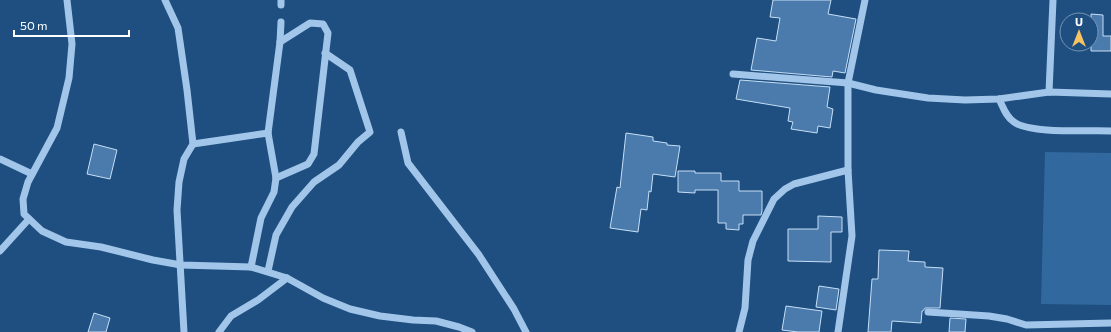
<svg xmlns="http://www.w3.org/2000/svg" width="1111" height="332" font-family="Commissioner,sans-serif">
  <rect width="100%" height="100%" fill="#1e4f80"/>
  <polygon fill="#31699e" points="1045,152 1111,153 1111,305 1041,304"/>
  <g fill="#4a7bac" stroke="#c6dff6">
    <polygon points="773,0 831,0 828,14 856,19 845,73 833,71 832,77 751,70 757,38 776,41 780,18 770,17"/>
    <polygon points="1091,14 1103,15 1103,36 1111,36 1111,51 1091,51"/>
    <polygon points="740,80 830,87 827,107 833,109 830,128 818,126 817,133 791,129 793,122 788,121 790,108 736,99"/>
    <polygon points="626,133 653,137 653,141 667,143 667,145 680,146 675,177 653,174 651,192 649,191 647,210 641,209 638,232 610,228 617,187 620,188"/>
    <polygon points="94,144 117,150 110,179 87,174"/>
    <polygon points="678,171 695,171 695,173 721,173 721,181 739,181 739,191 762,191 762,211 761,215 743,215 743,224 739,224 739,230 726,229 726,223 718,223 718,190 695,190 695,193 678,192"/>
    <polygon points="818,216 842,217 842,232 831,232 831,262 788,261 788,229 818,229"/>
    <polygon points="879,250 909,251 908,261 925,262 925,267 943,268 940,308 925,308 923,311 922,311 921,323 892,321 891,332 868,332 872,279 878,279"/>
    <polygon points="819,286 839,289 836,310 816,307"/>
    <polygon points="786,306 822,311 819,332 798,332 782,330"/>
    <polygon points="94,313 110,318 106,332 88,332"/>
    <polygon points="950,318 966,319 965,332 949,332"/>
  </g>
  <g fill="none" stroke-linecap="round" stroke-linejoin="round">
    <g stroke="#a2c6e9" stroke-width="7">
      <polyline points="67,0 72,44 69,78 57,128 28,182 23,199 24,214 42,231 66,242 101,247 153,260 181,265 251,267 287,278 323,298 350,309 380,316 413,320 436,321 459,327 472,332"/>
      <polyline points="165,0 178,28 187,90 193,144 184,159 179,182 177,210 184,332"/>
      <polyline points="281,0 281,5"/>
      <polyline points="733,74 848,83 876,90 928,98 965,100 999,99 1049,92 1111,94"/>
      <polyline points="1049,92 1053,0"/>
      <path d="M999,99C1003,107 1006,117 1014,122C1029,134 1090,130 1111,131"/>
      <polyline points="401,132 408,163 479,255 514,309 526,332"/>
      <polyline points="193,144 268,133"/>
      <polyline points="0,159 32,174"/>
      <polyline points="276,178 308,164 314,154 328,33 323,24 310,23 280,42"/>
      <polyline points="0,251 29,219"/>
      <polyline points="251,267 261,218 274,192 276,178 268,133 280,42 281,22"/>
      <polyline points="268,271 276,235 292,207 314,182 339,165 358,142 370,132 350,70 325,53"/>
      <polyline points="928,312 989,316 1007,319 1026,325 1111,323"/>
      <polyline points="219,332 231,316 258,300 287,278"/>
      <polyline points="739,332 745,308 748,260 753,241 774,199 785,189 794,184 848,170"/>
      <polyline points="838,332 852,236 848,170 848,83 865,0"/>
    </g>
  </g>
  <g transform="translate(1079 32)"><circle r="19" fill="#1e4f80" stroke="#7895b3"/>
  <path d="M0-3L7 15L0 10L-7 15Z" fill="#f8c361"/>
  <text y="-6" font-size="11" font-weight="bold" text-anchor="middle" fill="#ffffff">U</text>
  </g>
  <path d="M14 30v6h115v-6" fill="none" stroke="#ffffff" stroke-width="2"/>
  <text x="20" y="30" font-size="12" fill="#ffffff" stroke="#1e4f80" stroke-width="3" paint-order="stroke">50 m</text>
</svg>
